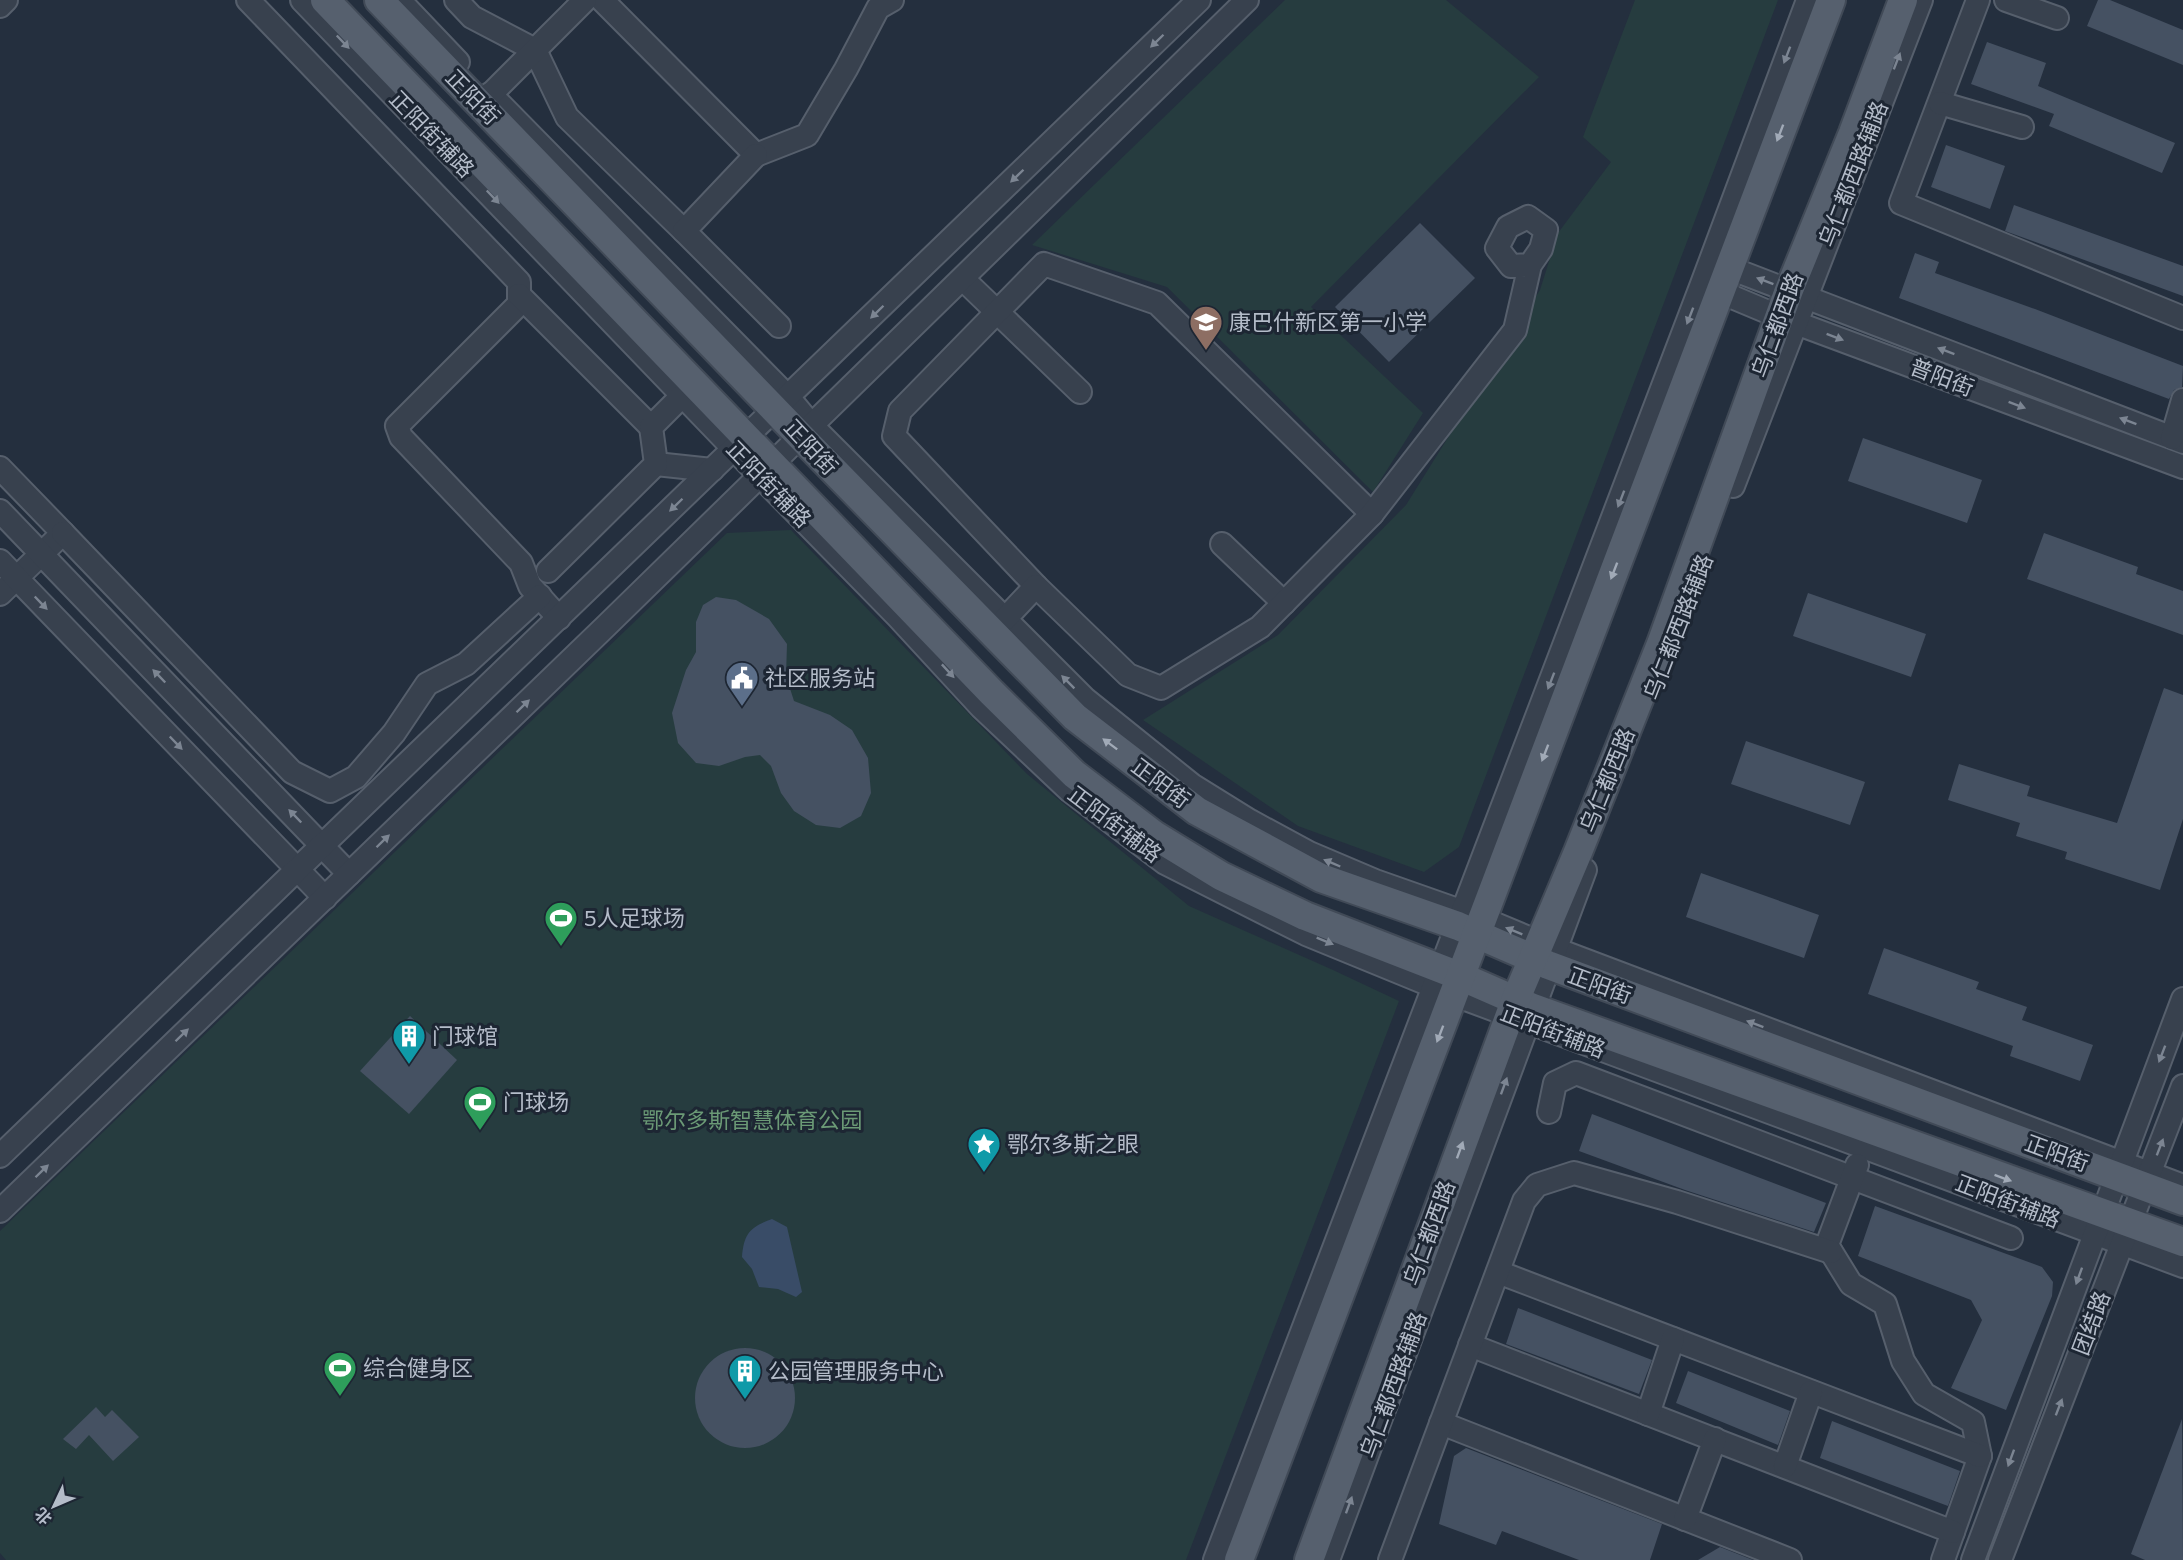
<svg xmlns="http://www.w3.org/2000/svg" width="2183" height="1560" font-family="Commissioner,'Noto Sans SC',sans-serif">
  <rect width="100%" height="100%" fill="#242f3e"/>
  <g fill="#263c3f">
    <polygon points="1285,0 1446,0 1539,77 1311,307 1423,413 1373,492 1167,287 1032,245"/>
    <polygon points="1635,0 1778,0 1459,847 1424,872 1298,826 1143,720 1278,635 1406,505 1540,290 1558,233 1611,162 1583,137"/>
    <polygon points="791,530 1027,774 1189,906 1333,970 1399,1001 1186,1560 6,1560 0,1553 0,1231 727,533"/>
  </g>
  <path fill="#394c67" d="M772,1219L787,1227L802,1292L796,1297L778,1289L759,1287L752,1269L742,1257C744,1233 750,1227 772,1219Z"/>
  <g fill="#455162">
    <polygon points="2098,0 2110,0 2183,30 2183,65 2087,26"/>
    <polygon points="1987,42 2046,63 2038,86 2175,143 2162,173 2049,126 2054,114 1971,84"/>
    <polygon points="1946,145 2005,166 1990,209 1931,187"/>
    <polygon points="2014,205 2183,266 2183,296 2005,231"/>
    <polygon points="1420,223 1475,278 1389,362 1335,307"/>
    <polygon points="1915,253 1939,262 1935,273 2035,309 2183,366 2182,387 2174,390 2169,399 1899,298"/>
    <polygon points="1863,438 1982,480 1967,523 1848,481"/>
    <polygon points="2044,533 2138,567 2136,574 2183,591 2183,635 2027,579"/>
    <polygon points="1808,593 1926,634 1911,677 1793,636"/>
    <polygon points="716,597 736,600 769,619 787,644 786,676 794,701 830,715 852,730 868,758 871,793 861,816 840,828 816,825 794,811 781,793 771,766 760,755 745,757 719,766 696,763 678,743 672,713 686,670 696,652 696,622 703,605"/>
    <polygon points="2164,688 2183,695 2183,819 2160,890 2065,859 2067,852 2016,836 2020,823 1948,800 1959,764 2030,786 2027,796 2117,823"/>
    <polygon points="1746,741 1865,782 1850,825 1731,784"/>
    <polygon points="1701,873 1819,915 1804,958 1686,917"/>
    <polygon points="1884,948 1979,982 1976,989 2027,1007 2022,1020 2093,1045 2080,1081 2010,1056 2013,1046 1868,994"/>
    <polygon points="410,1016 457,1060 409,1114 360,1071"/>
    <polygon points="1592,1114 1826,1203 1814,1232 1685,1190 1579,1151"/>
    <polygon points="1875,1206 2042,1267 2053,1282 2052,1296 2006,1410 1951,1388 1982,1320 1971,1300 1858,1256"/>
    <polygon points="1518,1308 1652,1360 1639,1394 1506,1344"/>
    <circle cx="745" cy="1398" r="50"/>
    <polygon points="1688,1371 1790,1411 1778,1445 1676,1403"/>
    <polygon points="96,1407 105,1417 112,1410 139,1437 113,1461 89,1435 76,1449 63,1439"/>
    <polygon points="2182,1419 2183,1560 2145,1560 2131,1554"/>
    <polygon points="1832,1421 1960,1471 1948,1506 1820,1458"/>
    <polygon points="1466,1448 1662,1524 1650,1560 1579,1560 1502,1531 1496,1545 1439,1524 1454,1456"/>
    <polygon points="1720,1547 1753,1560 1698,1560"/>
  </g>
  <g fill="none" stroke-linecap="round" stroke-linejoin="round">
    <defs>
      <g id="minor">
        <polyline points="248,0 519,282 519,304 397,426 401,437 521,563 530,586 559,618"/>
        <polyline points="302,0 760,476 898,617 981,707 1070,791 1165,863 1306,934 1455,995 2183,1266"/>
        <polyline points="399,0 458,62"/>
        <polyline points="456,0 472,17 535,50 567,117 684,231"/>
        <polyline points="602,0 756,155 807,135 846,69 878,8 892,0"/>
        <polyline points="1978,0 1901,203 2183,318"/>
        <polyline points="2006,0 2057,18"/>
        <polyline points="0,6 6,0"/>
        <polyline points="490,94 788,397 812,426 1085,699 1192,785 1250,821 1309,853 1375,881 1483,919 1555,949 2183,1186"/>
        <polyline points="490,95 585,0"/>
        <polyline points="1940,103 2022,127"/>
        <polyline points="756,155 684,231 779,326"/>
        <polyline points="1714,262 2183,442"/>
        <polyline points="963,279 1080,392"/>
        <polyline points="1706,286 1780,317 2183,467"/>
        <polyline points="519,295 651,427"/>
        <polyline points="2172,438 2183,400"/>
        <polyline points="656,464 712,470"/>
        <polyline points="0,468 63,533 0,594"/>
        <polyline points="1733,486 1921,0"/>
        <polyline points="0,511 349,874"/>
        <polyline points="63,533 292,772 330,791 356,777 394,733 427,684 466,664 540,596"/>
        <polyline points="1222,544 1284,603"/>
        <polyline points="0,561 325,898"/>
        <polyline points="548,571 656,464 651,427 683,395"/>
        <polyline points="1036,586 894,436 900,411 1044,264 1157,303 1372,514"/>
        <polyline points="1005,619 1036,586 1128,675 1161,688 1260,627 1372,514 1515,330 1530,265 1541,249 1546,230 1528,217 1508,227 1497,248 1511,266 1530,265"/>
        <polyline points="1549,1112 1555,1083 1576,1073 2011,1238"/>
        <polyline points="0,1156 1199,0"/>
        <polyline points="1857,1165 1827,1245 1851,1284 1885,1304 1903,1361 1924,1394 1973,1422 1980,1456 1943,1560"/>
        <polyline points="0,1211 606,626 1247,0"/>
        <polyline points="1498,1272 1980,1456"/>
        <polyline points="1470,1345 1953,1532"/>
        <polyline points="1648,1414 1673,1339"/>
        <polyline points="1441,1423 1790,1560"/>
        <polyline points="1785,1466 1811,1392"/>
        <polyline points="1685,1519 1715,1439"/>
        <polyline points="1215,1560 1702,284 1808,0"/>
        <polyline points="1328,1560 1585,870"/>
        <polyline points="1390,1560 1524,1201 1537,1185 1574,1173 1677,1202 1831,1252"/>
        <polyline points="1973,1560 2183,999"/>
        <polyline points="2000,1560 2183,1086"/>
      </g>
      <g id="major">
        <polyline points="325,0 992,693 1074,774 1154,835 1221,876 1305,916 1462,977 1533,1008 2183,1242"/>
        <polyline points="379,0 801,437 1075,717 1197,811 1321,878 1458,926 1548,965 2183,1201"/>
        <polyline points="1239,1560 1831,0"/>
        <polyline points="1309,1560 1515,1001 1578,852 1661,644 1789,290 1853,133 1903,0"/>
      </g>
    </defs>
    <use href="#minor" stroke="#565f6c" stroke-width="26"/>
    <use href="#major" stroke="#414a57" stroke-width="32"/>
    <use href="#minor" stroke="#38414e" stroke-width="22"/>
    <use href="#major" stroke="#56606e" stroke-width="28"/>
  </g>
  <defs><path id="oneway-solid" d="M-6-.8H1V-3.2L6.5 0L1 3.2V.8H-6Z" transform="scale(1.5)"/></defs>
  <g fill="#7c8592">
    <use href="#oneway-solid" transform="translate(1157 41) rotate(136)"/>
    <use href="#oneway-solid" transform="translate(343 42) rotate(46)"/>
    <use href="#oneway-solid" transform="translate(1787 55) rotate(111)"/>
    <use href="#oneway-solid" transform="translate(1897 61) rotate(-69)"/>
    <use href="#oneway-solid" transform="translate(1017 176) rotate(136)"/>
    <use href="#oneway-solid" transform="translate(493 197) rotate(46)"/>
    <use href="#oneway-solid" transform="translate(1765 281) rotate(-159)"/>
    <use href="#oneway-solid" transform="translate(877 312) rotate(136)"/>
    <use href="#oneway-solid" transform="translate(1690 316) rotate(111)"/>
    <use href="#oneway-solid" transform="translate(1835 337) rotate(21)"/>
    <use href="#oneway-solid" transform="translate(1946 351) rotate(-159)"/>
    <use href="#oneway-solid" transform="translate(2017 405) rotate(21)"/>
    <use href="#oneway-solid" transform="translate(2128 421) rotate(-159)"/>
    <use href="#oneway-solid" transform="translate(1621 499) rotate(111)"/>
    <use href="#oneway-solid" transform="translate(676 505) rotate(136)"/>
    <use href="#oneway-solid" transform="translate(41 603) rotate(46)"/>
    <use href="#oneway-solid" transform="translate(948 671) rotate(47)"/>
    <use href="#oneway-solid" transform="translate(159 676) rotate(-134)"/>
    <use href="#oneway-solid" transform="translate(1551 681) rotate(111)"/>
    <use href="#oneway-solid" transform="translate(1068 682) rotate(-135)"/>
    <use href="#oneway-solid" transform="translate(523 706) rotate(-44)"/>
    <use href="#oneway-solid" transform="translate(176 743) rotate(46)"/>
    <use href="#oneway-solid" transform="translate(295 816) rotate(-134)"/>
    <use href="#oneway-solid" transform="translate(383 841) rotate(-44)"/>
    <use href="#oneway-solid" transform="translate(1332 863) rotate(-157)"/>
    <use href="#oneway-solid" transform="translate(1514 931) rotate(-158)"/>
    <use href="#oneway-solid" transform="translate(1325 941) rotate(22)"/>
    <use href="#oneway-solid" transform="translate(1755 1024) rotate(-159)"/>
    <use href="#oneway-solid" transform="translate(182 1035) rotate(-44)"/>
    <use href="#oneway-solid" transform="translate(2162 1054) rotate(111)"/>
    <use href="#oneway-solid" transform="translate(1504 1086) rotate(-70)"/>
    <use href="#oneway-solid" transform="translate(2160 1147) rotate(-69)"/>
    <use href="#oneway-solid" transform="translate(42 1171) rotate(-44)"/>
    <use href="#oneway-solid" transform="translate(2079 1276) rotate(110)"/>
    <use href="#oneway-solid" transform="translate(2059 1407) rotate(-69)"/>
    <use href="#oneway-solid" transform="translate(2011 1458) rotate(110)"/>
    <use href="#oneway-solid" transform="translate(1349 1505) rotate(-70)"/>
  </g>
  <g fill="#a1aab7">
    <use href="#oneway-solid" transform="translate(1780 133) rotate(111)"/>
    <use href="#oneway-solid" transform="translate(1614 571) rotate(111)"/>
    <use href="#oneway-solid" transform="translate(1110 744) rotate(-143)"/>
    <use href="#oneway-solid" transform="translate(1545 753) rotate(111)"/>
    <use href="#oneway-solid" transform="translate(1440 1034) rotate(111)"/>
    <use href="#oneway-solid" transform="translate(1460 1150) rotate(-70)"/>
    <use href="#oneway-solid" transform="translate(2003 1178) rotate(20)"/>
  </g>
  <defs>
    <symbol id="school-pin" viewBox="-11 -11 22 30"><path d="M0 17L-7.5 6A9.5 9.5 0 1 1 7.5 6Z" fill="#8d6e63" stroke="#1d2633"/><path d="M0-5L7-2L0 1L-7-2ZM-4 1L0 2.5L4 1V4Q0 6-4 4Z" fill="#fff"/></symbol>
    <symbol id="civic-pin" viewBox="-11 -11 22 30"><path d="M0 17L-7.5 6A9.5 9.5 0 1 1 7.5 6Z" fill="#5c6f8a" stroke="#1d2633"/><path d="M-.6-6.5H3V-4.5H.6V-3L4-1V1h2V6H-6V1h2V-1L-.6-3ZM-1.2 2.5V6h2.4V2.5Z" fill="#fff"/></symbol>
    <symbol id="stadium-pin" viewBox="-11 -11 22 30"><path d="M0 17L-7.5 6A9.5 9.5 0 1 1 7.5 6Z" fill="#2e9e5b" stroke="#1d2633"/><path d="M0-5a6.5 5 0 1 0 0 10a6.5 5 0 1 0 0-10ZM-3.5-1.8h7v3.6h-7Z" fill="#fff"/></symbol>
    <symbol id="building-pin" viewBox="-11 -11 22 30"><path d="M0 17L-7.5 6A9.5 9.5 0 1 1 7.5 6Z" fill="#0f9aa8" stroke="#1d2633"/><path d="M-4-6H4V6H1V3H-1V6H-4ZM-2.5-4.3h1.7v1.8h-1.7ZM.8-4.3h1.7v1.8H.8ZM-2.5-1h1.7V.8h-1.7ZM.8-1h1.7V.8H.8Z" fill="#fff"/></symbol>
    <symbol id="sight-pin" viewBox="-11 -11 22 30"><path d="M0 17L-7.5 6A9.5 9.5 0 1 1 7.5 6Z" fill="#0f9aa8" stroke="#1d2633"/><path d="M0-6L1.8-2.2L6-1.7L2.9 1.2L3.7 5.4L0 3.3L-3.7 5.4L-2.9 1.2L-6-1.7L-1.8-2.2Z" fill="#fff"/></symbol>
  </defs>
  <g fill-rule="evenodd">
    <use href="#school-pin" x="1187" y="303" width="38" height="52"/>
    <use href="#civic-pin" x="723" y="659" width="38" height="52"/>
    <use href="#stadium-pin" x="542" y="899" width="38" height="52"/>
    <use href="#building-pin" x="390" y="1017" width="38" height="52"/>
    <use href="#stadium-pin" x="461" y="1083" width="38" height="52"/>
    <use href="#sight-pin" x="965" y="1125" width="38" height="52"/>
    <use href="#stadium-pin" x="321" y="1349" width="38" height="52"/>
    <use href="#building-pin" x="726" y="1352" width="38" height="52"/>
  </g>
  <g text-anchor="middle" stroke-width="6" stroke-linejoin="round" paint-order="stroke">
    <g font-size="22" fill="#b4bcc9" stroke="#1d2633">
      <text transform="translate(473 97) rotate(46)" y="8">正阳街</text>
      <text transform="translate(432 134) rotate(46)" y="8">正阳街辅路</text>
      <text transform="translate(1853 174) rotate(-69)" y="8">乌仁都西路辅路</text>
      <text transform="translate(1777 325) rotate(-70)" y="8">乌仁都西路</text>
      <text transform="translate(1942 377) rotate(21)" y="8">普阳街</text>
      <text transform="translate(811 447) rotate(47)" y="8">正阳街</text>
      <text transform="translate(769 484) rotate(46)" y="8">正阳街辅路</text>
      <text transform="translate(1678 627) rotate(-69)" y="8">乌仁都西路辅路</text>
      <text transform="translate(1607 780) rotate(-68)" y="8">乌仁都西路</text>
      <text transform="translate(1161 783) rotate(37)" y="8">正阳街</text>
      <text transform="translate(1115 824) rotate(37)" y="8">正阳街辅路</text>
      <text transform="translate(1600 985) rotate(20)" y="8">正阳街</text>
      <text transform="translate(1553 1031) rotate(21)" y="8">正阳街辅路</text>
      <text transform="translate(2057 1153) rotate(20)" y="8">正阳街</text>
      <text transform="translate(2008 1201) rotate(21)" y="8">正阳街辅路</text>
      <text transform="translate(1429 1233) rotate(-70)" y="8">乌仁都西路</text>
      <text transform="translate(2091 1323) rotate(-69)" y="8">团结路</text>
      <text transform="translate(1393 1385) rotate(-70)" y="8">乌仁都西路辅路</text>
    </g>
    <g font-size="22" fill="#b4bcc9" stroke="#1d2633" text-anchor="start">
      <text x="1229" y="330">康巴什新区第一小学</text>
      <text x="765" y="686">社区服务站</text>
      <text x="584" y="926">5人足球场</text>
      <text x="432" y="1044">门球馆</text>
      <text x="503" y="1110">门球场</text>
      <text x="1007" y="1152">鄂尔多斯之眼</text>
      <text x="363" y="1376">综合健身区</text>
      <text x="768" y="1379">公园管理服务中心</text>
    </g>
    <g font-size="22" fill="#6b9a76" stroke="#1d2633">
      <text x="752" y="1128">鄂尔多斯智慧体育公园</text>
    </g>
  </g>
  <g transform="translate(54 1506) rotate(226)" stroke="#1d2633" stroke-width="4.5" paint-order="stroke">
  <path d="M0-4.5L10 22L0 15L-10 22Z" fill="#b4bcc9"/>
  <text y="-9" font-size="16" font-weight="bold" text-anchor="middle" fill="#b4bcc9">北</text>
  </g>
</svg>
